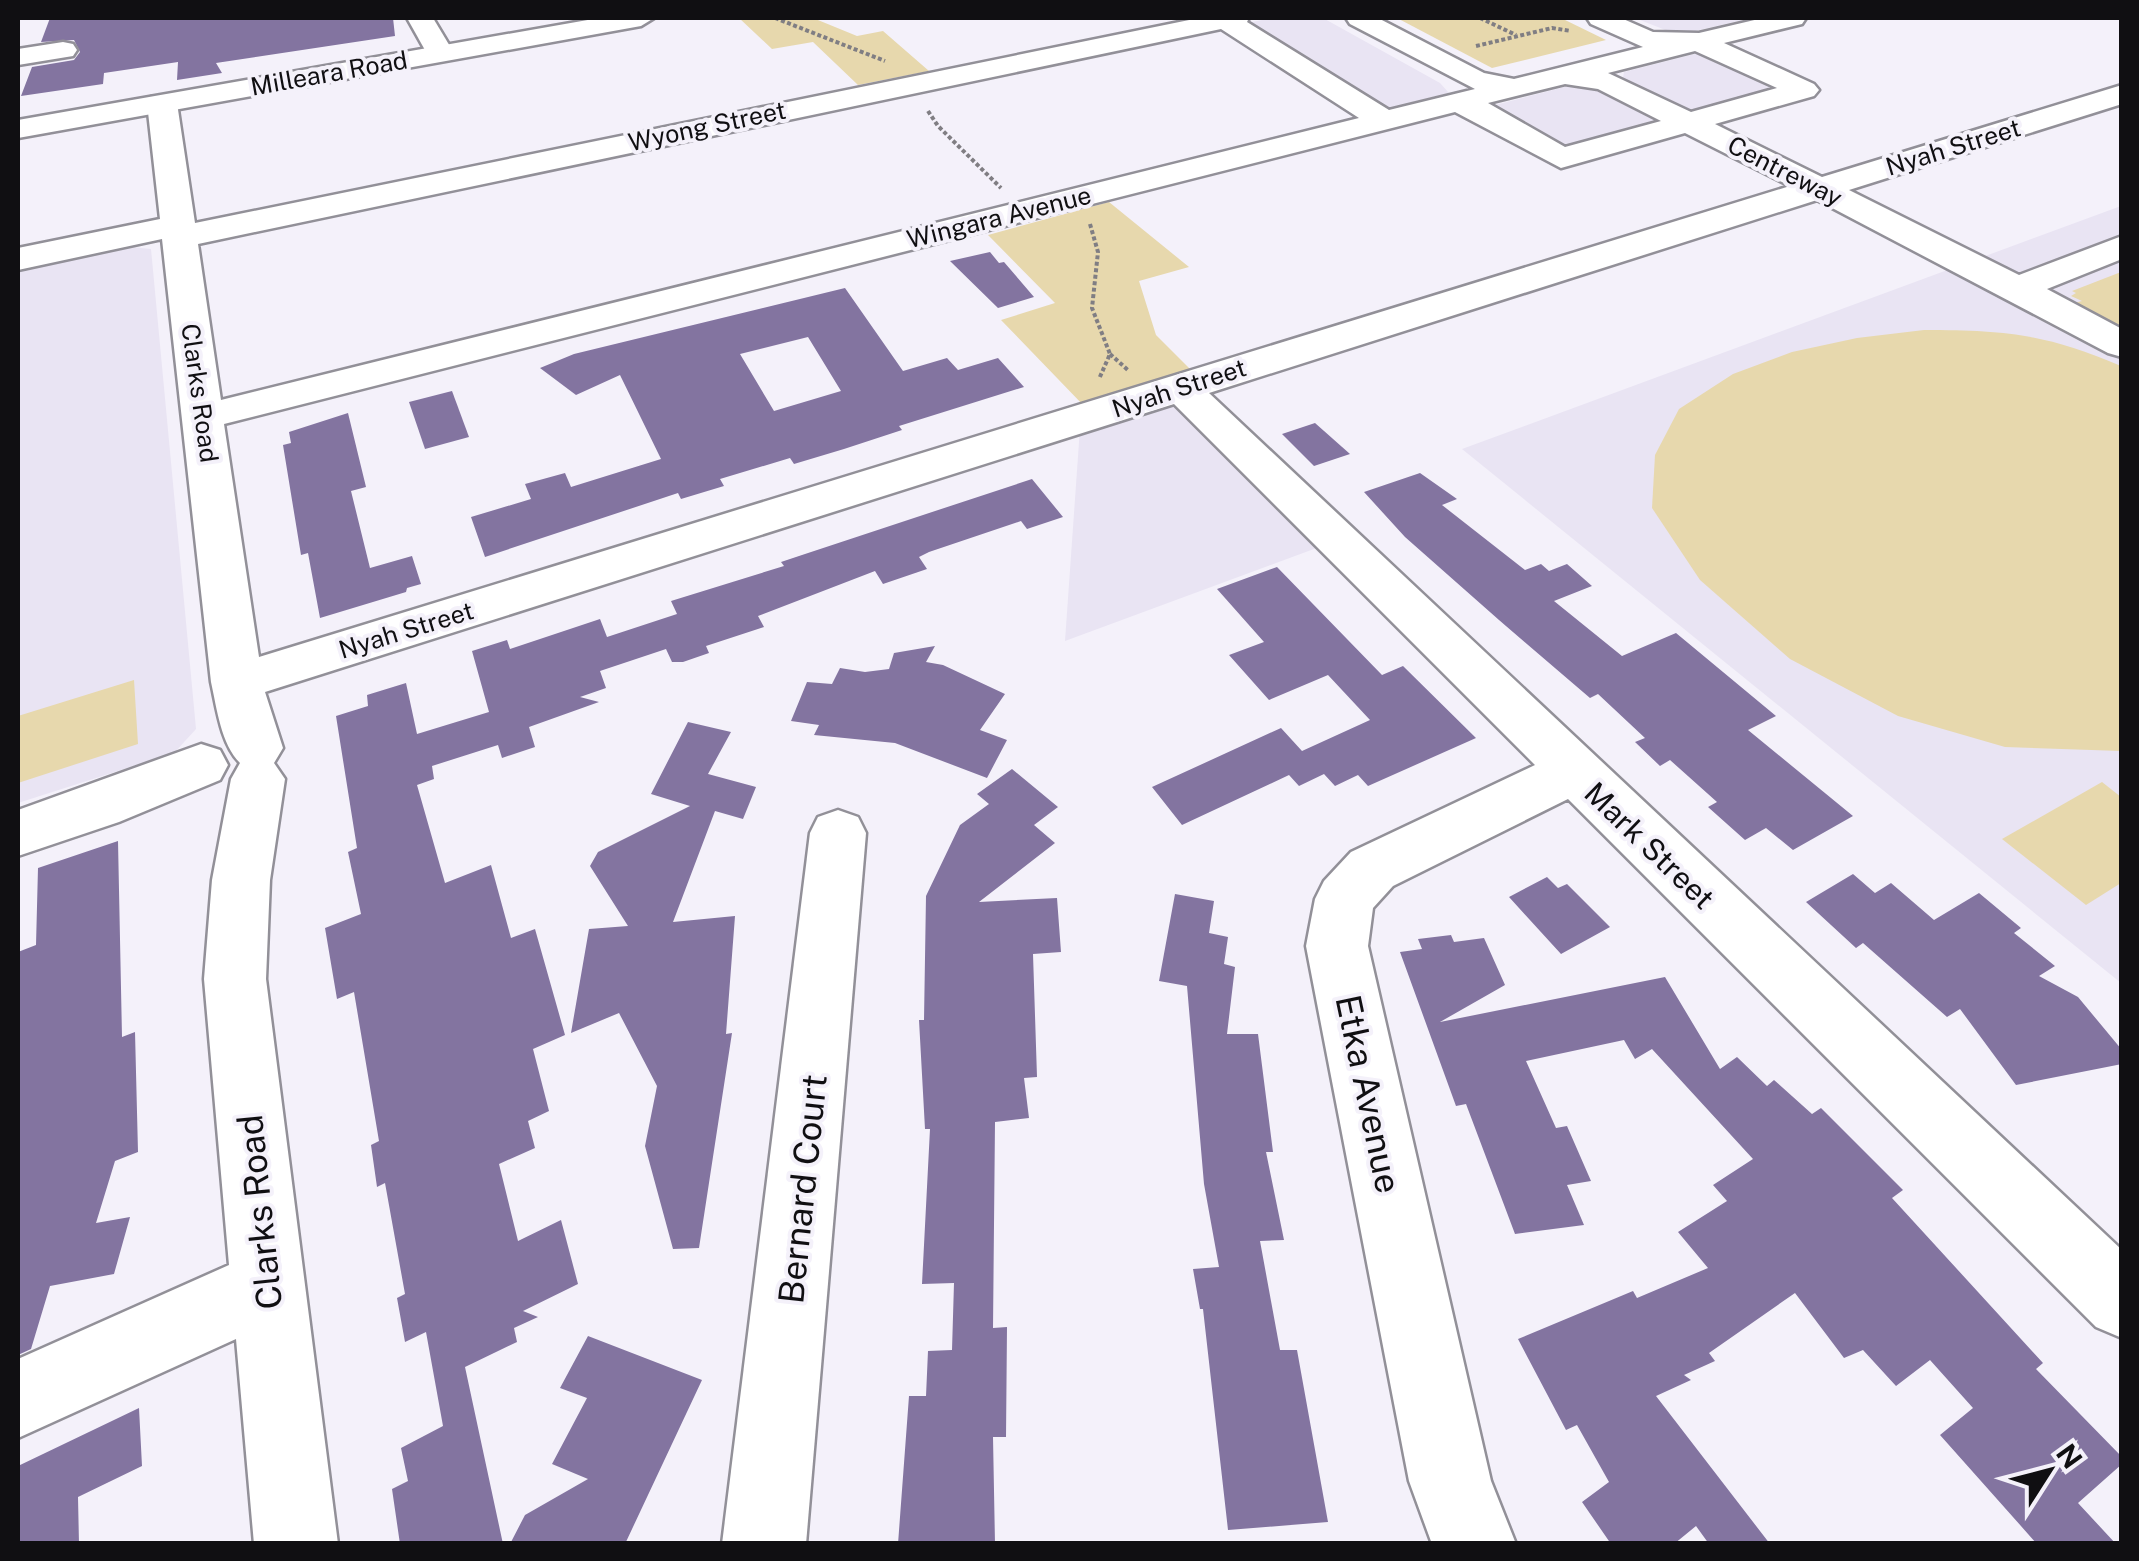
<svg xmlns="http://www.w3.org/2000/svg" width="2139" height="1561" font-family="'Public Sans',sans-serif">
  <rect width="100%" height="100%" fill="#f4f1fa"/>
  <g fill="#e9e4f3">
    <polygon points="1272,18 1323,18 1440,83 1449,93 1376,111 1227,27"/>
    <polygon points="1635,18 1745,18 1747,19 1678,35"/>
    <polygon points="1718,48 1814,91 1709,120 1623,78 1624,72"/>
    <polygon points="1568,86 1588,86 1674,129 1560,161 1472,111"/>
    <polygon points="2121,206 2121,983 1462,449"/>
    <polygon points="131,247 151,249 196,729 174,753 18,803 18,270"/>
    <polygon points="1170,405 1183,409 1322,546 1065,641 1080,428"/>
  </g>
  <g fill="#e7d8ad">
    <polygon points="739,18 813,18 857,36 883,31 929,71 858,85 813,42 772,49"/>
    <polygon points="1397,18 1561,18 1606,40 1492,68"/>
    <polygon points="1109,202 1189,267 1139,281 1156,335 1194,373 1085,407 1001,320 1055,303 988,235"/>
    <polygon points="2121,272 2121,332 2070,304 2082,301 2071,296 2076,293 2072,291"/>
    <path d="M1924,330C2006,330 2045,334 2121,366V751L2005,747L1898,716L1790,659L1700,580L1652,508L1655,455L1679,409L1733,374L1792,352L1857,338Z"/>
    <polygon points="134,680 138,744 18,783 18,716"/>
    <polygon points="2102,782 2121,797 2121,883 2086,905 2002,839"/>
  </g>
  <g fill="#8374a0" fill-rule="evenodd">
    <polygon points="50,18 393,18 395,36 216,63 222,73 177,80 178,62 104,73 103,84 21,96 32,67 74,60 80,52 74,40 41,42"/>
    <polygon points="990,252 999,263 1004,262 1034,297 998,308 950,261"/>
    <path d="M845,288L903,371L947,358L958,370L998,358L1024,387L899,426L902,430L844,449L794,464L790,458L720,479L724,486L681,499L678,493L485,557L471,517L531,499L525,484L565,473L571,487L661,459L620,375L576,395L540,368L574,354ZM808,337L841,391L774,411L740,354Z"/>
    <polygon points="452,391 469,437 425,449 409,402"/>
    <polygon points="348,413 366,487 351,491 370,568 412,556 421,584 407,588 406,592 320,618 308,553 301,555 283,445 291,443 289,432"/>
    <polygon points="1315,423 1350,454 1314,466 1282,434"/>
    <polygon points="1420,473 1457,499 1442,505 1525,570 1541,564 1549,571 1567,564 1592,586 1554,601 1622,656 1676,633 1776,716 1748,730 1853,816 1793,850 1766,828 1745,840 1708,807 1717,802 1670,760 1660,766 1635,742 1645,738 1598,694 1590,698 1499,620 1405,537 1364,492"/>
    <polygon points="1032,479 1063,517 1027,529 1021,521 929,552 919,557 927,569 883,584 875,571 758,616 764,627 706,646 709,653 683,662 672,662 666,649 600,671 606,688 580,697 599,702 529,727 535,747 502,758 498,745 432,766 434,779 417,785 445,883 491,865 511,938 535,929 565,1035 533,1049 549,1111 528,1121 535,1148 499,1164 518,1241 561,1220 578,1284 523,1311 538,1317 514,1328 517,1342 465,1367 503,1544 400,1544 392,1489 408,1481 401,1448 443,1426 426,1332 405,1342 397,1298 405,1294 385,1183 377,1187 371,1145 379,1141 354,992 337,999 325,928 361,914 348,852 357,848 336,716 368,706 367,695 406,683 417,734 489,712 472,651 507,640 510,649 600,619 607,637 677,614 671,601 784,566 781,562 802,555"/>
    <polygon points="1277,567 1382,675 1403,666 1476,738 1368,786 1358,775 1335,786 1324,774 1299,786 1289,775 1182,825 1152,787 1281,728 1302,751 1370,720 1328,675 1269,700 1229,655 1264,642 1217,589"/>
    <polygon points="935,646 926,662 943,665 1005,694 980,730 1007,740 987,778 895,743 814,735 819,725 791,721 807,682 832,684 840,668 865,672 889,669 894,653"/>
    <polygon points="688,722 731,732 708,774 756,787 743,819 715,811 673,922 735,916 726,1034 732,1033 699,1248 673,1249 645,1146 657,1086 619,1013 571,1033 589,929 628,926 590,866 598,852 690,806 651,794"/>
    <polygon points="1012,769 1058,807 1034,825 1055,843 979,902 1057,898 1061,952 1033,954 1037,1077 1024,1078 1029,1118 995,1122 993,1328 1007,1327 1006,1437 993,1437 995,1544 898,1544 909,1396 926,1396 928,1351 952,1350 954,1283 922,1284 930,1129 925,1129 919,1020 924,1020 926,896 960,825 989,804 977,794"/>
    <polygon points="118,841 122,1037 135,1032 138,1152 115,1161 96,1223 130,1217 114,1274 50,1286 31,1349 18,1355 18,952 36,945 38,868"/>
    <polygon points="1853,874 1875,893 1891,883 1934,920 1979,893 2021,928 2014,933 2055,966 2039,976 2078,997 2122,1050 2122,1064 2016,1085 1960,1009 1947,1017 1863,943 1856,948 1806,902"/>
    <polygon points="1547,877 1558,888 1567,884 1610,927 1561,954 1509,897"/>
    <polygon points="1175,894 1214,901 1209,933 1228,937 1224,964 1235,967 1227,1034 1258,1034 1273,1152 1266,1152 1284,1240 1260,1241 1280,1350 1297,1350 1328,1522 1228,1530 1203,1309 1200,1309 1193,1269 1219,1267 1204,1184 1187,986 1159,981"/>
    <polygon points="1451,935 1454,942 1484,938 1505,985 1440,1022 1665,977 1720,1069 1737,1057 1767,1086 1774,1080 1812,1114 1821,1108 1903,1190 1892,1198 2043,1363 2036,1369 2122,1457 2122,1464 2078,1503 2116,1544 2037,1544 1940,1435 1973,1408 1930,1360 1896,1386 1863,1350 1844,1358 1795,1293 1709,1353 1715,1361 1684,1375 1691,1380 1656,1396 1770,1544 1709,1544 1696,1526 1674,1544 1611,1544 1582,1502 1609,1482 1577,1425 1566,1430 1518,1339 1633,1291 1637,1298 1708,1268 1678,1232 1727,1201 1713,1185 1753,1159 1652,1049 1635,1059 1624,1040 1526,1061 1556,1128 1567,1126 1591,1181 1567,1185 1584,1225 1515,1234 1466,1104 1456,1106 1400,952 1422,949 1418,939"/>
    <polygon points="588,1336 702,1380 625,1544 510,1544 525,1515 588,1479 552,1464 587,1398 560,1388"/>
    <polygon points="139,1408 142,1466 78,1497 79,1544 18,1544 18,1466"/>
  </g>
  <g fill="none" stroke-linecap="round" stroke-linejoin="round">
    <defs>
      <g id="minor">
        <polygon points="407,18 433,18 454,53 450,59 430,59"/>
        <path d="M1199,18H1249L1247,22L1389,110L1475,89L1350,24L1346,18H1378L1484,73L1514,79L1643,47L1591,24L1587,18H1621L1653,32L1699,33L1763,18H1806L1802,24L1724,43L1814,84L1819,90L1814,96L1715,124L1822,177L2122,85V104L1849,190L2019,275L2122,236V259L2047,289L2122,329V357L2108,353L1817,200L1209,393L2122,1250V1338L2096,1327L1568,799L1393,886L1373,908L1368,946L1491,1481L1516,1544H1432L1409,1481L1306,946L1315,899L1324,881L1351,852L1535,765L1174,404L265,692L283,748L274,763L285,779L270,880L266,979L338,1544H254L236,1339L18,1438V1359L229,1265L204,979L212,880L231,779L240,763C221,744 217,709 211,682L162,239L18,270V248L160,219L147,103L151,97H173L177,103L195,223ZM1221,29L1359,118L221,400L198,244ZM1695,51L1777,88L1691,112L1608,73ZM1565,84L1598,89L1661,121L1565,147L1488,103ZM1455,112L1561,168L1685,133L1790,186L259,657L224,424Z"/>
        <polygon points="63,42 73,44 77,50 73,56 18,65 18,49"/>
        <polygon points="201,744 220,750 228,765 220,780 119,822 18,856 18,810"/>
        <polygon points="838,810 858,817 866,833 806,1544 722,1544 810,833 818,817"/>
      </g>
      <polygon id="major" points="599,18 654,18 641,26 18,138 18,120"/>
    </defs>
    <use href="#minor" stroke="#929098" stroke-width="5"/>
    <use href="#major" stroke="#929098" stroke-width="5"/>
    <g stroke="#807e83" stroke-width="4" stroke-dasharray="4 2.5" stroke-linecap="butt">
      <polyline points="775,18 885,61"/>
      <polyline points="1480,18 1516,35"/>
      <polyline points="1476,46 1552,28 1571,31"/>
      <polyline points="928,111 938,126 1001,188"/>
      <polyline points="1090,224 1098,252 1092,308 1110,354 1099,379"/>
      <polyline points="1110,354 1129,371"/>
    </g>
    <use href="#minor" fill="#fff" fill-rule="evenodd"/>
    <use href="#major" fill="#fff" fill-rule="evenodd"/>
  </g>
  <g text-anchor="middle" stroke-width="8" stroke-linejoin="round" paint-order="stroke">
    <g font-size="25" fill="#100f12" stroke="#f4f1fa">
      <text transform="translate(329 73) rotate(-10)" y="9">Milleara Road</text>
      <text transform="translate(707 126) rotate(-12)" y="9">Wyong Street</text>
      <text transform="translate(1953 147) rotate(-17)" y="9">Nyah Street</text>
      <text transform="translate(1785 171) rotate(27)" y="9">Centreway</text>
      <text transform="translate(999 217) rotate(-14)" y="9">Wingara Avenue</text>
      <text transform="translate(1179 388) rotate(-18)" y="9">Nyah Street</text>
      <text transform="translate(200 393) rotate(82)" y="9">Clarks Road</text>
      <text transform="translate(406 630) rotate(-17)" y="9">Nyah Street</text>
    </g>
    <g font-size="30" fill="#100f12" stroke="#f4f1fa">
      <text transform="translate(1649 846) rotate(44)" y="10">Mark Street</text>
    </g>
    <g font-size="35" fill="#100f12" stroke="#f4f1fa">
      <text transform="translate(1368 1094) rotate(78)" y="12">Etka Avenue</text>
      <text transform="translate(803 1189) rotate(-84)" y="12">Bernard Court</text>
      <text transform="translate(260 1212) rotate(-96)" y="12">Clarks Road</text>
    </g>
  </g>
  <rect width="2139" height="1561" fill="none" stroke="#100f12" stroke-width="40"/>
  <g transform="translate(2049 1471) rotate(54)" stroke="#f4f1fa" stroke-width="8" paint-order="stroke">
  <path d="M0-8L18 38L0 25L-18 38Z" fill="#100f12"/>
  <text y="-15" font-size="28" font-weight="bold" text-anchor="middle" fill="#100f12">N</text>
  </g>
</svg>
